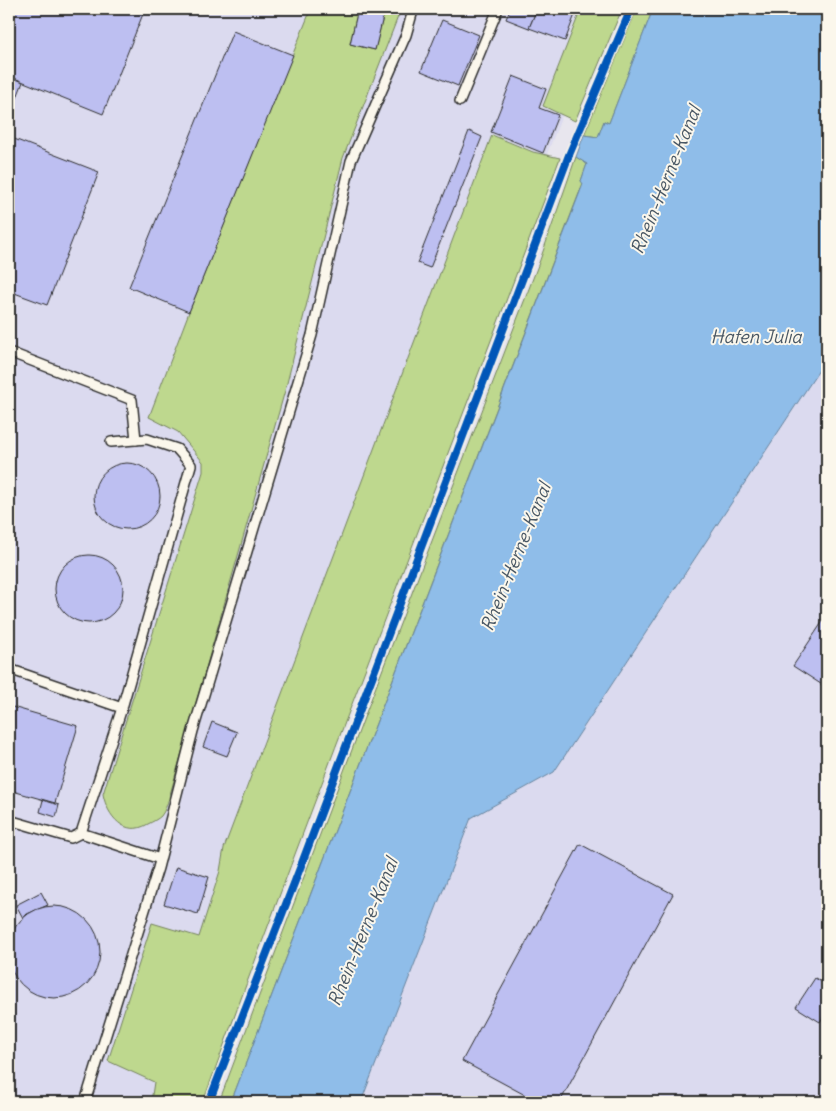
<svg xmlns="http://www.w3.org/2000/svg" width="836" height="1111" font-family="Delius,sans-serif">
  <rect width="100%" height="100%" fill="#e8e6ee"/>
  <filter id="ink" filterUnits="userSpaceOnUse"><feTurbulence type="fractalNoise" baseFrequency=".02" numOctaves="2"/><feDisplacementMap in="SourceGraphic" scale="10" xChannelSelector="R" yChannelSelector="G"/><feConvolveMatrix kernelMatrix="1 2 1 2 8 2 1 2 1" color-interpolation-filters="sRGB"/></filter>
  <g filter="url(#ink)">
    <g fill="#dbdaef">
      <polygon points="9,9 593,9 567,103 175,1102 9,1102"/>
      <polygon points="827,358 827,1102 361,1102 471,818 554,772"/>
    </g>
    <g fill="#bed88e" stroke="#74825c">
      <path d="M311,9H358L350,44L375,50L385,9H401L343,158L286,387L169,798C167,804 165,811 161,816C158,819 152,822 148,824C125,838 107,816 103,794L203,472V462L178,432L149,417L189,312Z"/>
      <polygon points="581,9 622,9 575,121 543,106"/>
      <polygon points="637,9 653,9 609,123 604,121 598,137 584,135"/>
      <path d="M492,135L533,152L560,158C442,473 318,786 203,1102H151L154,1082L108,1061L152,923L199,937L220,871L224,848Z"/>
      <polygon points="576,157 587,164 581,181 583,183 231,1102 219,1102 367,710 540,260"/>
    </g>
    <polygon fill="#8fbde9" stroke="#67839d" points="653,9 827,9 827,358 554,772 471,818 361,1102 231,1102 583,184 581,181 587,164 576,157 584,135 598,137 604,121 609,123"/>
    <g fill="#bdbff1" stroke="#2b2b2b">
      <polygon points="9,9 145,9 103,114 9,76"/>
      <polygon points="358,9 385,9 375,50 350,44"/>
      <polygon points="510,9 537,9 529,28 506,19"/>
      <polygon points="537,9 577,9 565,41 529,28"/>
      <polygon points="442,20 479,35 458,86 421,71"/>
      <polygon points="233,31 293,55 189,312 129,287"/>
      <polygon points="9,76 23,82 9,118"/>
      <polygon points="513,76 546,89 539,108 558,115 543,153 491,132"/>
      <polygon points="469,131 482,137 430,268 417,263"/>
      <polygon points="9,137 99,172 47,305 9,291"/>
      <circle cx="127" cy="496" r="33"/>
      <circle cx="89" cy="589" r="34"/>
      <polygon points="827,615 827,688 793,666"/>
      <polygon points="9,706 78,726 55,803 9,790"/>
      <polygon points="212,722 237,732 227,756 203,747"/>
      <polygon points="43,800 59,805 56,817 40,812"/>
      <polygon points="580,844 673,894 560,1102 538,1102 462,1061"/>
      <polygon points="176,867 209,877 198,914 164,904"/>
      <polygon points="41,892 48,905 27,914 23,918 16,905"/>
      <circle cx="54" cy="952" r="46"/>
      <polygon points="815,978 827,985 827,1011 820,1022 796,1007"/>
    </g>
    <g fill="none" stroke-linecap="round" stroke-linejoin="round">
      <defs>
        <g id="service">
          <polyline points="460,101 498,9"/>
          <polyline points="9,352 132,400 136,440"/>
          <polyline points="111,442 147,439 177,449 191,465 122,708"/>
          <polyline points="9,669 122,708 81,833 160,859"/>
          <polyline points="9,820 71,838 81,833"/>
          <polyline points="85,1102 158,868 193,731 312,335 351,161 406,35 412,14 412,9"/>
          <polyline points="825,1102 827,1099"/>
        </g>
      </defs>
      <use href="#service" stroke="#2b2b2b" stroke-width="12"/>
      <use href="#service" stroke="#fbf7ec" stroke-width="9"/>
      <defs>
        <polyline id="cycleway" points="209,1102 302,863 569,155 631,9"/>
      </defs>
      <use href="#cycleway" stroke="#fbf7ec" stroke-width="11"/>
      <use href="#cycleway" stroke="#0057b8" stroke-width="8"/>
    </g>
  </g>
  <g text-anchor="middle" stroke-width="4" stroke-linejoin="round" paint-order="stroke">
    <g font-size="18" font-style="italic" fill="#495764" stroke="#fbf7ec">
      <text transform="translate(666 180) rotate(-68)" y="6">Rhein-Herne-Kanal</text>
      <text x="756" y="343">Hafen Julia</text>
      <text transform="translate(516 557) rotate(-68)" y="6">Rhein-Herne-Kanal</text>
      <text transform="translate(363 932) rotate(-68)" y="6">Rhein-Herne-Kanal</text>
    </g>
  </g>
  <rect width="836" height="1111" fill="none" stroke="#fbf7ec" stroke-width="30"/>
  <rect x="15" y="15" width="806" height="1081" fill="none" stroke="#2b2b2b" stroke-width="2" filter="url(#ink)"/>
</svg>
